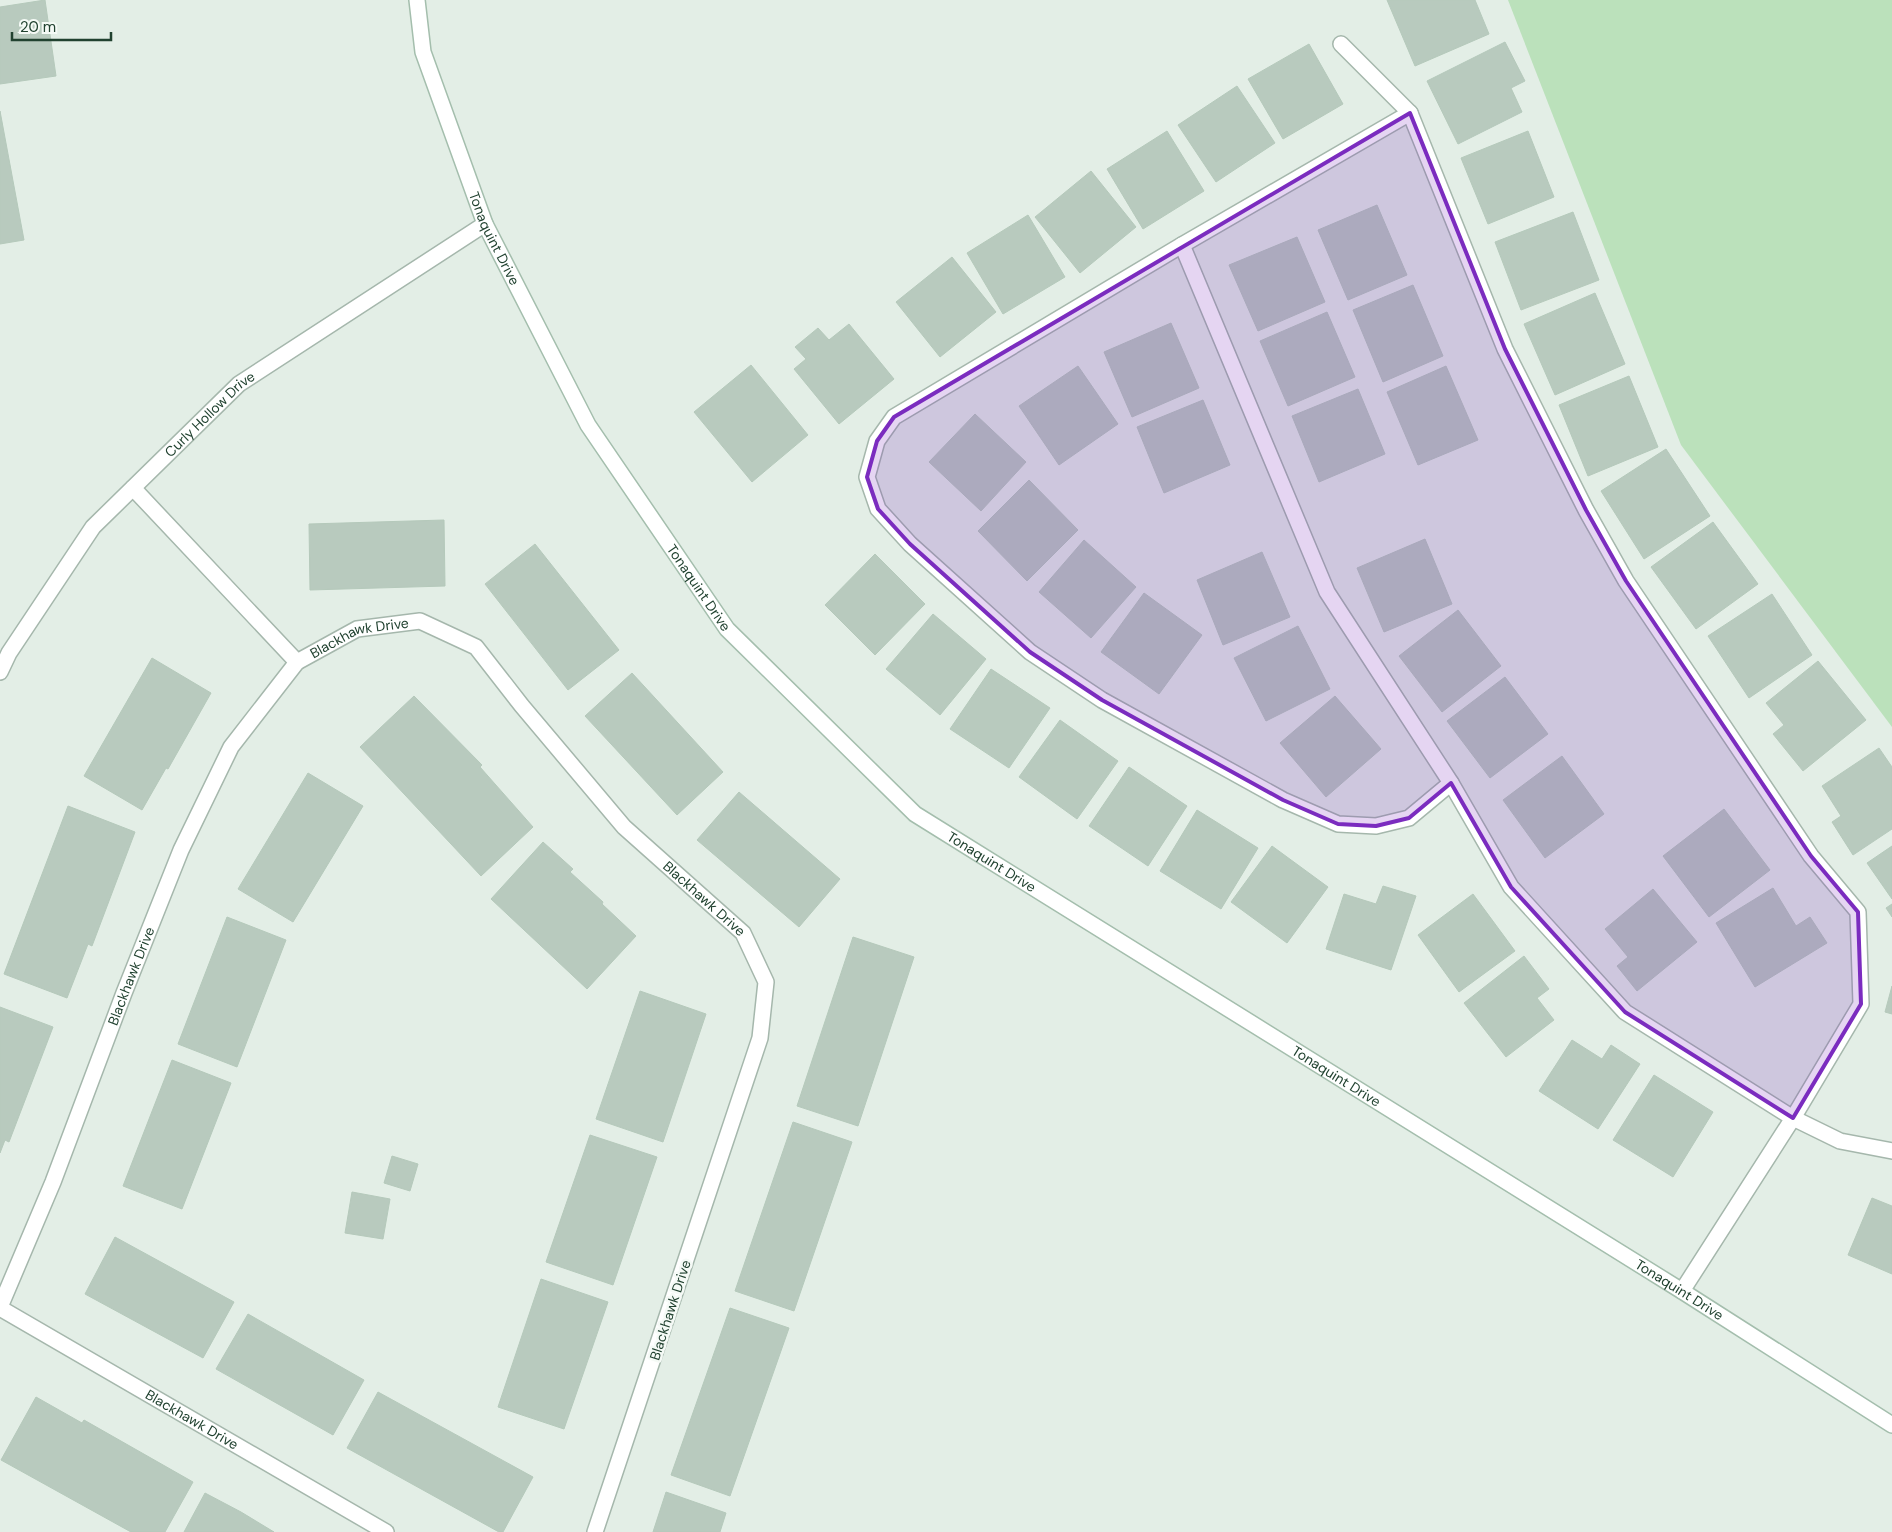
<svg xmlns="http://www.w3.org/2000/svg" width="1892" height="1532" font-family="'DM Sans',sans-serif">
  <rect width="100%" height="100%" fill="#e3eee6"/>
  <polygon fill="#bbe1bb" points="1508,0 1892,0 1892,727 1681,445"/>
  <g fill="#b8cabe" stroke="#b5c9bb">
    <polygon points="45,0 56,76 0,84 0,7"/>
    <polygon points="1387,0 1475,0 1489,34 1415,66"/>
    <polygon points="1505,42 1525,81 1511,88 1522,112 1458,144 1427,81"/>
    <polygon points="1309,44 1343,104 1283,139 1248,79"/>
    <polygon points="1237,86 1275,143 1216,182 1178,125"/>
    <polygon points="0,111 24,240 0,244"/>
    <polygon points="1167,131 1204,191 1143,229 1107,169"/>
    <polygon points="1528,131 1554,197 1488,224 1461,158"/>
    <polygon points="1091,171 1136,227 1080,273 1035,217"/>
    <polygon points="1377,205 1407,275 1348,300 1318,230"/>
    <polygon points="1573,212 1599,280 1521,310 1495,242"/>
    <polygon points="1028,215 1065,277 1003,314 967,253"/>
    <polygon points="1297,237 1325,302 1258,331 1229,265"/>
    <polygon points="952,257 996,312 940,357 896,302"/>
    <polygon points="1413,285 1443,356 1383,382 1353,310"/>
    <polygon points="1595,293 1625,364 1555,395 1524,324"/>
    <polygon points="1327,312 1355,377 1288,406 1260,341"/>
    <polygon points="1171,323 1199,388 1132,417 1104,352"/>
    <polygon points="849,324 894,379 839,424 794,369 806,359 795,347 818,328 829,340"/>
    <polygon points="751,365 808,435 752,482 694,412"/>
    <polygon points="1078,366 1118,424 1059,465 1019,406"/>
    <polygon points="1446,366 1478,440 1418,465 1387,392"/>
    <polygon points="1629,376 1658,447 1588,476 1559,405"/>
    <polygon points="1358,389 1385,454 1319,482 1292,416"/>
    <polygon points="1203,400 1230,465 1164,493 1137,427"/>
    <polygon points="975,414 1026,462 981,511 929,462"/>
    <polygon points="1666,449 1710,516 1644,559 1601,491"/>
    <polygon points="1029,480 1078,530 1027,581 978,531"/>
    <polygon points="444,520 445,586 310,590 309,524"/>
    <polygon points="1713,522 1758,584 1696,629 1651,567"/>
    <polygon points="1425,539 1452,604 1384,632 1357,568"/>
    <polygon points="1084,540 1136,587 1091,638 1039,592"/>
    <polygon points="535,544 619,650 568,690 485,584"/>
    <polygon points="1262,552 1290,617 1223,645 1197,580"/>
    <polygon points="875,554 925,604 875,655 825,605"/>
    <polygon points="1144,593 1202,635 1159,694 1101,652"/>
    <polygon points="1772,594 1812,655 1749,698 1708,636"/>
    <polygon points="1458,610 1501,666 1442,712 1399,656"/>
    <polygon points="933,614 986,659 940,715 886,669"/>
    <polygon points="1298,626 1330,689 1266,721 1234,658"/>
    <polygon points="152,658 211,693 168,769 166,768 142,810 84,776"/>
    <polygon points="1818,661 1866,720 1803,771 1773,734 1784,725 1766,703"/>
    <polygon points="991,669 1050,708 1009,768 950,729"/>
    <polygon points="632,673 723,772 677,815 585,716"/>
    <polygon points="1505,677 1548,734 1490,778 1447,721"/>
    <polygon points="414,696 482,765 480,767 533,827 481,876 360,747"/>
    <polygon points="1335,696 1381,749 1326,797 1280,743"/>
    <polygon points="1060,720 1118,761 1077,819 1019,777"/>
    <polygon points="1879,748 1892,767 1892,829 1853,855 1832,822 1841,816 1822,786"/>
    <polygon points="1562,756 1604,814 1545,858 1503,800"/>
    <polygon points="1129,767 1187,806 1148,866 1089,826"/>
    <polygon points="308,773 363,806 293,922 238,889"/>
    <polygon points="739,792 840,879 799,927 697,840"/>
    <polygon points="68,806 135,832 92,946 88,944 67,998 4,974"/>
    <polygon points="1724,809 1770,870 1709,917 1663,856"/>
    <polygon points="1197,810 1258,848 1221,909 1160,871"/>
    <polygon points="543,842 573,869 570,872 603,902 602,904 636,936 587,989 491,899"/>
    <polygon points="1272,846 1328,887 1287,943 1231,902"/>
    <polygon points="1892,846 1892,899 1867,863"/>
    <polygon points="1383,886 1416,896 1391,970 1326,949 1344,894 1376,904"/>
    <polygon points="1773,888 1796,926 1810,917 1827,943 1755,987 1716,923"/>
    <polygon points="1653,889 1697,942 1637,991 1617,966 1628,957 1605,929"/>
    <polygon points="1473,894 1515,951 1459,992 1418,935"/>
    <polygon points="1892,904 1892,917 1886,908"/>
    <polygon points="227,917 286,940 237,1067 178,1044"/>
    <polygon points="853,937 914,957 858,1126 797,1106"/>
    <polygon points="1524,956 1549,989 1537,998 1554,1020 1506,1057 1464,1003"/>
    <polygon points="1892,986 1892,1014 1885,1012"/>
    <polygon points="640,991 706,1014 663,1142 596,1119"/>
    <polygon points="0,1007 53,1027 9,1142 5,1140 0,1153"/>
    <polygon points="1572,1040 1602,1059 1611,1045 1640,1064 1598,1129 1539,1091"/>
    <polygon points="172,1060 231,1083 182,1209 123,1186"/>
    <polygon points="1654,1075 1713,1112 1673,1177 1613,1140"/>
    <polygon points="793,1122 852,1142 794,1311 735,1291"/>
    <polygon points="590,1135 657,1157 613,1285 546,1262"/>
    <polygon points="392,1156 418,1164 410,1191 384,1183"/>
    <polygon points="352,1192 390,1199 383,1239 345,1233"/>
    <polygon points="1872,1198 1892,1206 1892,1274 1848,1255"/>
    <polygon points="115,1237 234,1302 203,1358 85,1294"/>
    <polygon points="541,1279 608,1302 564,1429 498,1407"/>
    <polygon points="730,1308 789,1328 730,1496 671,1475"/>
    <polygon points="248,1314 364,1380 333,1435 216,1369"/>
    <polygon points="378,1392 533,1477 503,1532 499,1532 347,1448"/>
    <polygon points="36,1397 82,1423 84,1420 193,1482 165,1532 131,1532 1,1460"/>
    <polygon points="666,1492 726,1513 720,1532 653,1532"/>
    <polygon points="205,1493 241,1512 274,1532 184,1532"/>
  </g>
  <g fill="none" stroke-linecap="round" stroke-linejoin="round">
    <defs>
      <g id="street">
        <polyline points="1341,44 1410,113 1505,349 1586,510 1626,581 1811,856 1858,912 1861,1004 1793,1118 1682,1291"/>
        <polyline points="1410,113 1182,245 894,417 877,441 867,477 878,509 910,544 1030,652 1102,700 1283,800 1338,824 1376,826 1409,818 1451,783"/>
        <polyline points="1182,245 1327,592 1451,783 1511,887 1625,1012 1793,1118 1840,1141 1892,1151"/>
        <polyline points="133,488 297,662"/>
        <path id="s1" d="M0,672L9,653L93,527L239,384L485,224"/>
        <path id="s2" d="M0,1307L53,1182L124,993L181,850L231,747L297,662L357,629L420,621L476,647L522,706L624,827L743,933L766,982L760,1038L595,1532"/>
        <path id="s3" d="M0,1308L386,1532"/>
      </g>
      <g id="secondary">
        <path id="s4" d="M417,0L423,52L485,224L588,425L727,629L915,814L1682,1291L1892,1425"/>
      </g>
    </defs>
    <use href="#street" stroke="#a5b7ac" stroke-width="18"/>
    <use href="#secondary" stroke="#a4bead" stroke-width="18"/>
    <use href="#street" stroke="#fff" stroke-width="15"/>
    <use href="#secondary" stroke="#fff" stroke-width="15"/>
  </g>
  <path fill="#7b2cbf" fill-opacity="0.2" stroke="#7b2cbf" stroke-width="4" stroke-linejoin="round" d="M1410,113L1505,349L1586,510L1626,581L1811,856L1858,912L1861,1004L1793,1118L1625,1012L1511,887L1451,783L1409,818L1376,826L1338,824L1283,800L1102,700L1030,652L910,544L878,509L867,477L877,441L894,417Z"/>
  <g text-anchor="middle" stroke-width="5" stroke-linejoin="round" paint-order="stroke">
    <g font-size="14" fill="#214230" stroke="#f5faf6">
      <text dy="5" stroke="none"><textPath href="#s4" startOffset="252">Tonaquint Drive</textPath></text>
      <text dy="5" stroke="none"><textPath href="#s1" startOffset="335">Curly Hollow Drive</textPath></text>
      <text dy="5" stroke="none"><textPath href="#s4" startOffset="658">Tonaquint Drive</textPath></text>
      <text dy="5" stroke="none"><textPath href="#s2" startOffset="782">Blackhawk Drive</textPath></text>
      <text dy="5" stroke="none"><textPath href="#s4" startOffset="1062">Tonaquint Drive</textPath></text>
      <text dy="5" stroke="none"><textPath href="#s2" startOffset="1248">Blackhawk Drive</textPath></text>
      <text dy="5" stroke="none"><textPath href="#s2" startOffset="356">Blackhawk Drive</textPath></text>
      <text dy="5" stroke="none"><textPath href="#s4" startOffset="1468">Tonaquint Drive</textPath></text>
      <text dy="5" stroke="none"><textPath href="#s4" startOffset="1872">Tonaquint Drive</textPath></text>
      <text transform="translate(670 1310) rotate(-72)" y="5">Blackhawk Drive</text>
      <text dy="5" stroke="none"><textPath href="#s3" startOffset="222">Blackhawk Drive</textPath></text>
    </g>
  </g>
  <path d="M12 32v8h99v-8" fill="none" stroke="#214230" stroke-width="2.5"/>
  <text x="20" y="32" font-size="15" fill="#214230" stroke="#f5faf6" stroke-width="4" paint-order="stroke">20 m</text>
</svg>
